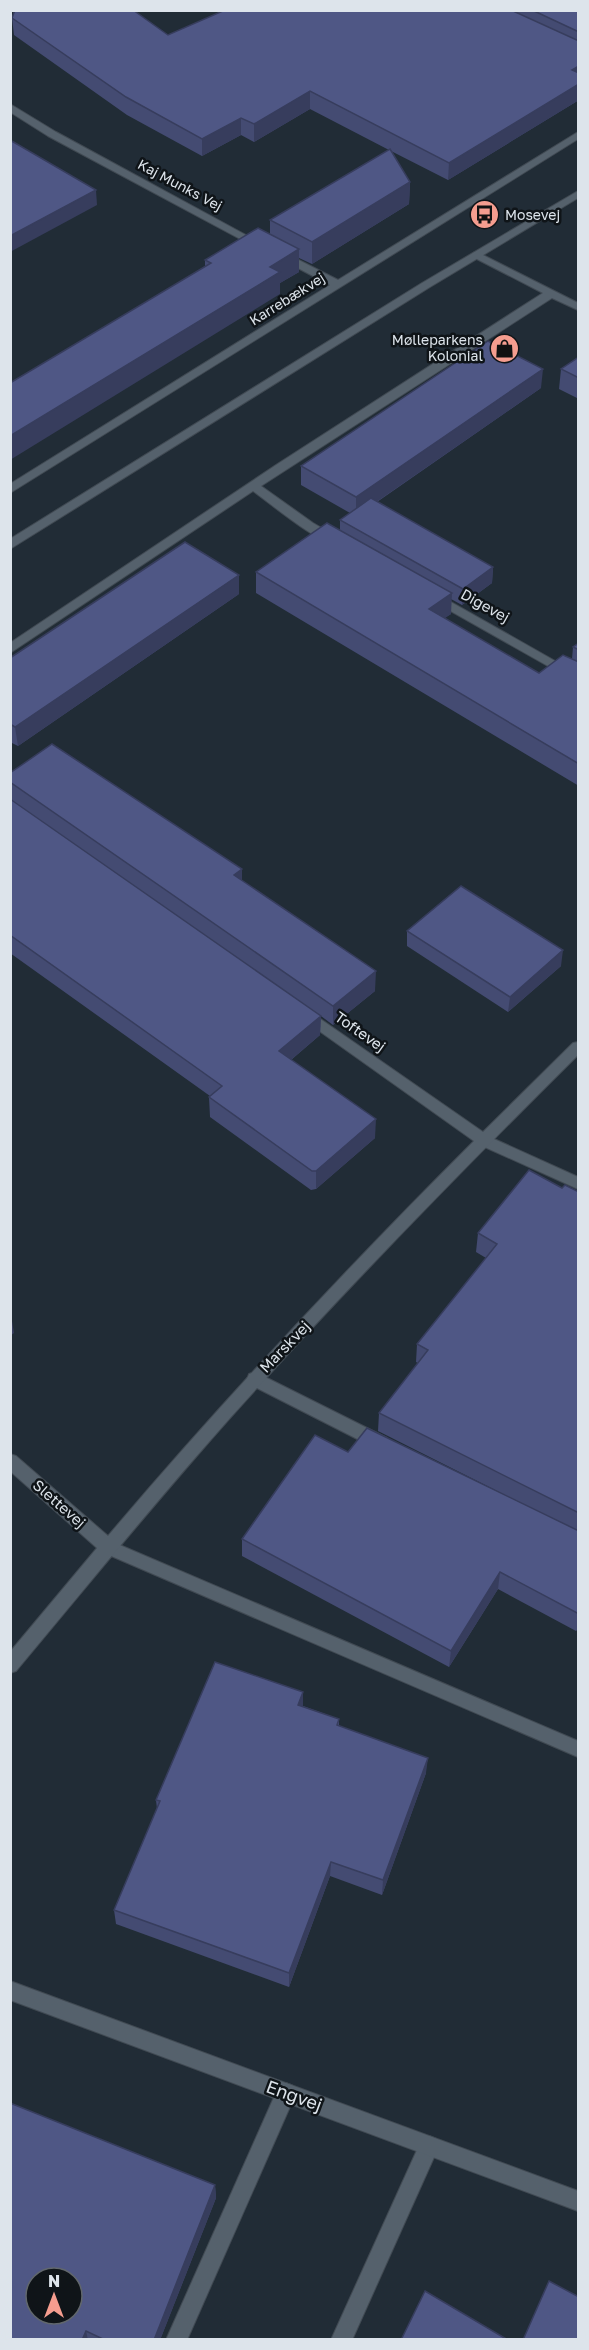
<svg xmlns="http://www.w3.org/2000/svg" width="589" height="2350" font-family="'Golos Text',sans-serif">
  <rect width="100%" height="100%" fill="#212c36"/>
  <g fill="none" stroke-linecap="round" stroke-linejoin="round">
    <defs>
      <g id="service">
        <polygon points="483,1134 578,1177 578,1189 478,1144 476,1140 478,1136"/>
        <polygon points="255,1372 387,1438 389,1443 387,1448 381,1450 375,1448 249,1384 247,1379 249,1374"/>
        <polygon points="108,1540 578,1741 578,1757 102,1552 100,1547 102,1542"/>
        <polygon points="286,2083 293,2086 296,2093 187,2340 166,2340 279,2086"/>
        <polygon points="429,2136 436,2139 439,2146 352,2340 331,2340 422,2139"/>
      </g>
      <g id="minor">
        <polygon points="10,104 56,132 266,246 261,249 257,248 48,136 10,112"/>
        <polygon points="578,132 578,139 10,493 10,484 330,285 279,258 279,254 287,254 338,280"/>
        <path d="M477,252L578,303V310L552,298L261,486L313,523L337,537V543C320,546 269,502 253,491L10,653V643L276,465L543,293L473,257V253Z"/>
        <polygon points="435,593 578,674 578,683 431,600 431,594"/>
        <path d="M306,1009L483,1132L573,1043L578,1042V1055C459,1173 342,1293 230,1418C157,1500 87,1586 16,1671L10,1673V1652L97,1548L10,1471V1454L16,1456L108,1536C224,1399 347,1268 474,1141L301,1018L299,1014Z"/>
      </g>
      <g id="tertiary">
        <polygon points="578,191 578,198 430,287 10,549 10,539 422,283"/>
        <polygon points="10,1981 578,2191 578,2211 10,2000"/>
      </g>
    </defs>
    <use href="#service" stroke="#414a53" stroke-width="2"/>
    <use href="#minor" stroke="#414a53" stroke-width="2"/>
    <use href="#tertiary" stroke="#414a53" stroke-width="2"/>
    <use href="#service" fill="#55616c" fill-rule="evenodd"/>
    <use href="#minor" fill="#55616c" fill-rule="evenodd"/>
    <use href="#tertiary" fill="#55616c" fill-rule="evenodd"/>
  </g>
  <g fill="#444b72">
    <polygon points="225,10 579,10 579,100 448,180 391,151 410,182 409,204 312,264 299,258 299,272 280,283 280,294 205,267 205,260 270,234 270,220 389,150 310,109 254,142 241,135 202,156 127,115 14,35 12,18 168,35"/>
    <polygon points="579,357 579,399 559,389 561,369"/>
    <polygon points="541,388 377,502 493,567 492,583 462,605 451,599 451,614 444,618 539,673 572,659 573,647 579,643 579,786 256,593 256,572 340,530 340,520 350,513 301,485 301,466"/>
    <polygon points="239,594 18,746 10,742 10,658"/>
    <polygon points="10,773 242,869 242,881 375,991 333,1025 321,1016 320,1035 291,1060 375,1138 316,1189 311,1190 210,1117 209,1097 210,1096 10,953"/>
    <polygon points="407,931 561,966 508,1012 407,946"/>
    <polygon points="562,1188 579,1192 579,1628 576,1631 498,1589 449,1667 242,1556 242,1539 348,1452 523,1504 378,1431 379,1413 418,1363 416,1362 417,1344 486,1258 476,1252 478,1233"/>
    <polygon points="303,1692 303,1706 339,1719 339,1726 426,1773 382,1895 330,1876 289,1987 116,1924 114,1910 157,1809 156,1800"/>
    <polygon points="215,2185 216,2198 160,2340 10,2340"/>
  </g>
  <g fill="#373d5d">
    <polygon points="579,66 579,82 572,70"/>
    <polygon points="579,84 579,100 448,180 449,163"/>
    <polygon points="310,91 310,109 254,142 254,124"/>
    <polygon points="241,118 241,135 202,156 202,139"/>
    <polygon points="410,182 409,204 312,264 312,242"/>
    <polygon points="96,190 97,205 10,252 10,236"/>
    <polygon points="299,249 299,272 280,283 280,294 10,460 10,436 270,267"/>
    <polygon points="543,369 541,388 356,516 356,497"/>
    <polygon points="493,567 492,583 462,605 463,589"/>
    <polygon points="239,575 239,594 18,746 15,727"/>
    <polygon points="452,593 451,614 428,630 429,609"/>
    <polygon points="242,869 242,889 234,875"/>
    <polygon points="563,950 561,966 508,1012 510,997"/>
    <polygon points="376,971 375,991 333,1025 333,1006"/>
    <polygon points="321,1016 320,1035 279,1070 279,1051"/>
    <polygon points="376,1119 375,1138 316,1189 316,1171"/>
    <polygon points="10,1315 11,1315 14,1333 10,1336"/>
    <polygon points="500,1572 498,1589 449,1667 451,1651"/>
    <polygon points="303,1692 303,1708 298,1705"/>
    <polygon points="428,1758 426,1773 382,1895 383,1880"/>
    <polygon points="331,1862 330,1876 289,1987 289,1973"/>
    <polygon points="215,2185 216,2198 160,2340 154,2340"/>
    <polygon points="86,2331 88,2340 82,2340"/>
  </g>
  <g fill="#4f5785" stroke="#373d5d" stroke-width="1.5" fill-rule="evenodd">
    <polygon points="15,10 133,10 168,35 225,10 511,10 579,41 579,66 572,70 579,73 579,84 449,163 310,91 254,124 241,118 202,139 126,97 12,18"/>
    <polygon points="532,10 579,10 579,32"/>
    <polygon points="10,140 96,190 10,236"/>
    <polygon points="390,149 410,182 312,242 270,220"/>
    <polygon points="258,228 299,249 270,267 280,272 10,436 10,383 211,263 205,260"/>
    <polygon points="488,341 543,369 356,497 301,466"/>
    <polygon points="579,357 579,378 561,369"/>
    <polygon points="371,498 493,567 463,589 340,520"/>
    <polygon points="327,523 452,593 429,609 539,673 563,655 579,662 579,764 256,572"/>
    <polygon points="185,542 239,575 15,727 10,724 10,658"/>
    <polygon points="579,643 579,650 573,647"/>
    <polygon points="52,744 242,869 234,875 376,971 333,1006 10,782 10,773"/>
    <polygon points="10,799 321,1016 279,1051 376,1119 316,1171 312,1171 209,1097 222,1086 10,935"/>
    <polygon points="461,886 563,950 510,997 407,931"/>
    <polygon points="529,1170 562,1188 565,1185 579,1192 579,1513 379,1413 428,1350 417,1344 497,1244 478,1233"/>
    <polygon points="367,1428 579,1531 579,1614 500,1572 451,1651 242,1539 315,1435 348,1452"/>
    <polygon points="215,1662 303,1692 298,1705 339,1719 337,1725 428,1758 383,1880 331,1862 289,1973 114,1910 160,1801 156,1800"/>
    <path d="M10,2103L215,2185L154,2340H105L86,2331L82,2340H10ZM36,2278H72V2314H36Z"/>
    <polygon points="549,2281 579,2297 579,2340 523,2340"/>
    <polygon points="425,2291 508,2340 401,2340"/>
  </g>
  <defs>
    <symbol id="bus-disc" viewBox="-11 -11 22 22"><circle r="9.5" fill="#f59d8f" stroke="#0f1418"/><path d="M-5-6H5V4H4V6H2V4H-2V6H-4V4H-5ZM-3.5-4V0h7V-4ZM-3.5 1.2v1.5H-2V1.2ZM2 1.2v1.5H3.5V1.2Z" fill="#111"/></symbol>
    <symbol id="shop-disc" viewBox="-11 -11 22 22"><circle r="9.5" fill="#f59d8f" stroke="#0f1418"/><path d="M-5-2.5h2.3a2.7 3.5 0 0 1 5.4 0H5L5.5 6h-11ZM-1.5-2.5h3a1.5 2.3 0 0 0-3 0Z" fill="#111"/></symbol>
  </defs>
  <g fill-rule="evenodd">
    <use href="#bus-disc" x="468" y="198" width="33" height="33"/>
    <use href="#shop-disc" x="488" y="332" width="33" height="33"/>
  </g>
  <g text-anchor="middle" stroke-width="5" stroke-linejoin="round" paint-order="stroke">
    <g font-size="14" fill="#dde4eb" stroke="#0f1418">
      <text transform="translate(180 185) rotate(28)" y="5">Kaj Munks Vej</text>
      <text transform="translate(287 299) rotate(-32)" y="5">Karrebækvej</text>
    </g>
    <g font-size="14" fill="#dde4eb" stroke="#0f1418" text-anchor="start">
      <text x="505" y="220">Mosevej</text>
      <text x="483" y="345" text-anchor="end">Mølleparkens<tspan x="483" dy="16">Kolonial</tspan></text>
    </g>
    <g font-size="15" fill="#dde4eb" stroke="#0f1418">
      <text transform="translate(485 606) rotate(29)" y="5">Digevej</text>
      <text transform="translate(360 1032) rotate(35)" y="5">Toftevej</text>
      <text transform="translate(285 1347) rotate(-46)" y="5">Marskvej</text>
      <text transform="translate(59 1504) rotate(41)" y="5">Slettevej</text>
    </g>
    <g font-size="18" fill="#dde4eb" stroke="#0f1418">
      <text transform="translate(294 2096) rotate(20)" y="6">Engvej</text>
    </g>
  </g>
  <rect width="589" height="2350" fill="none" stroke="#dde4eb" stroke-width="24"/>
  <g transform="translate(54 2296)"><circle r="28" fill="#0f1418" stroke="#61676c" stroke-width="1.5"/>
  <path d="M0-4.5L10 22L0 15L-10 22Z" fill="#f59d8f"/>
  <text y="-9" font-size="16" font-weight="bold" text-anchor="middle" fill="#dde4eb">N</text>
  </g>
</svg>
